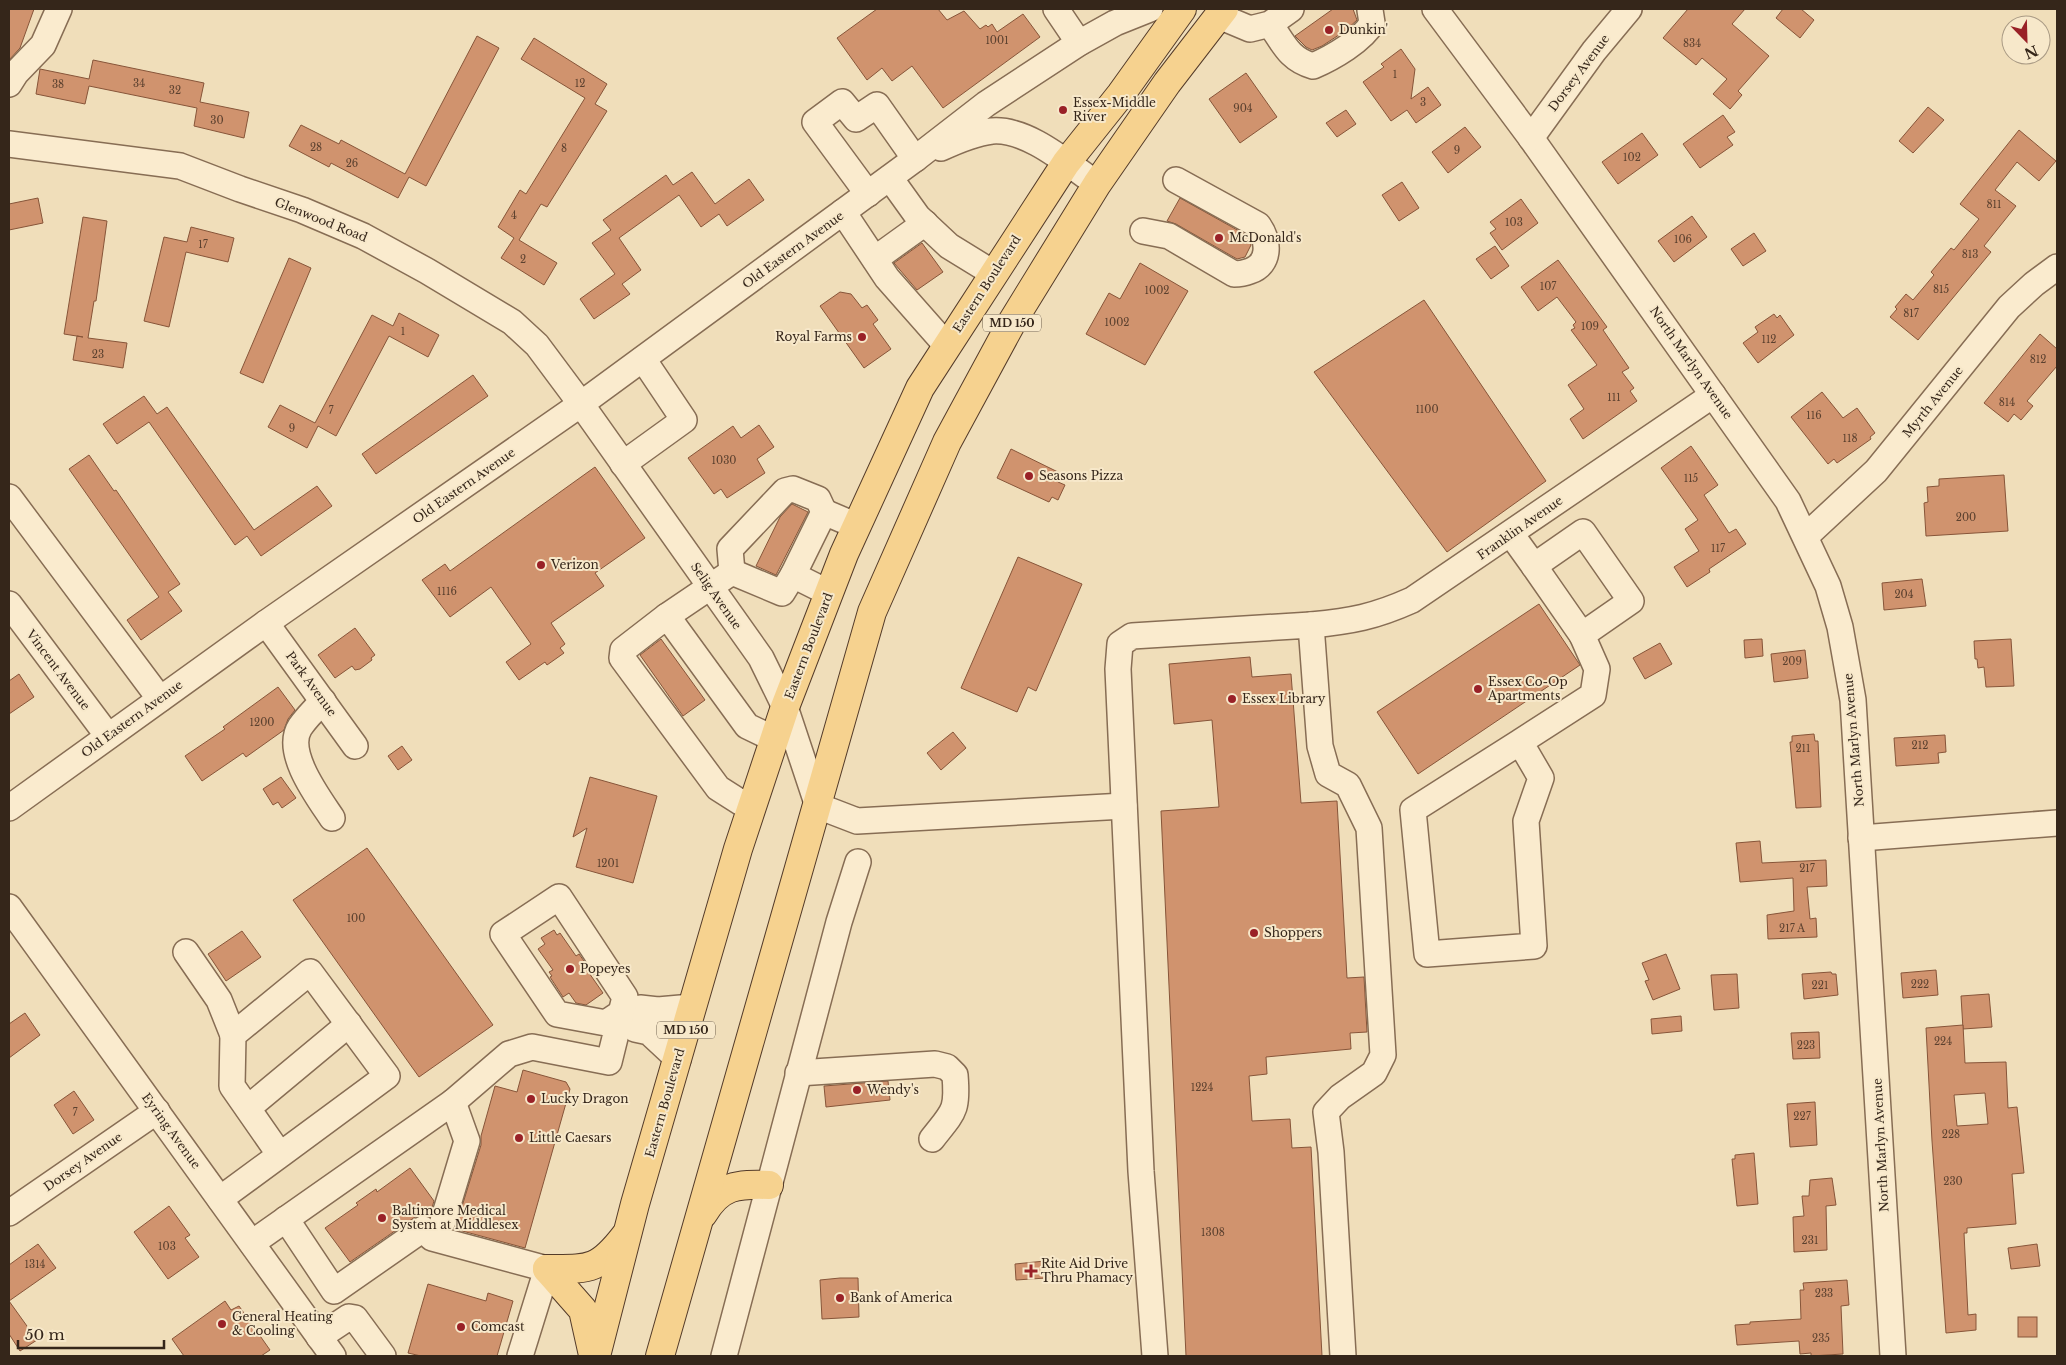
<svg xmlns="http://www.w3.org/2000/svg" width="2066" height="1365" font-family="'Libre Baskerville',serif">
  <rect width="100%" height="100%" fill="#f0deba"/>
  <g fill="#d0936e" stroke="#875539" fill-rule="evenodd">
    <polygon points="9,9 34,9 20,48 9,60"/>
    <polygon points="877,9 938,9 947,20 964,11 980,29 986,25 988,27 992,24 997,32 1023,14 1040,37 943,108 912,66 892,81 882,68 867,80 837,38"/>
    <polygon points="1333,9 1353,9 1357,20 1345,31 1322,46 1312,50 1306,47 1295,36"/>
    <polygon points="1688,9 1745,9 1732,24 1769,56 1738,91 1742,95 1730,109 1713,94 1727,79 1702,58 1696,65 1663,38"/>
    <polygon points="1783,9 1801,9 1814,20 1800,38 1776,18"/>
    <polygon points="477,36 499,48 426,186 409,177 398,198 331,163 329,167 289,146 301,125 339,144 341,140 405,174"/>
    <polygon points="534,38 607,84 595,104 607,111 547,207 541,204 519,240 557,263 544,285 501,258 514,238 498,227 520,190 526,194 585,98 521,59"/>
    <polygon points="1401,49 1415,69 1411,99 1428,87 1441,105 1416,123 1407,110 1391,121 1363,82 1384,67 1381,64"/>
    <polygon points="93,60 204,83 200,102 249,112 244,138 194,126 197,108 89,86 85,104 36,94 40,69 89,79"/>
    <polygon points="1246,73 1277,117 1240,143 1209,99"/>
    <polygon points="1928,107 1944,120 1913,153 1899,141"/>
    <polygon points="1346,110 1356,124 1337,137 1326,123"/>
    <polygon points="1723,115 1735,132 1727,137 1733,145 1700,168 1683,144"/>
    <polygon points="1465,127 1481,147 1448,173 1432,152"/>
    <polygon points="2019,130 2056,161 2039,181 2017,162 1995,190 2016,206 1984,246 1991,252 1918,340 1890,317 1897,309 1895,307 1906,294 1913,300 1934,275 1931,272 1951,248 1954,250 1979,219 1960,204"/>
    <polygon points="1642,133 1658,155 1618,184 1602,162"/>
    <polygon points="692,172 715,204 749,179 764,200 727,226 719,214 701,227 679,195 619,238 641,270 622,284 630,294 594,319 580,299 615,274 592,243 611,230 603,220 666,175 673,185"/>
    <polygon points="1402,182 1419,208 1399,221 1382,195"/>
    <polygon points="38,198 43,223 9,230 9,204"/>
    <polygon points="1180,198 1248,236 1251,245 1245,257 1237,259 1176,224 1167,221"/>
    <polygon points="1521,199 1538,223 1502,250 1490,233 1496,229 1490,222"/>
    <polygon points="1692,216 1707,237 1674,262 1658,241"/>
    <polygon points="83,217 107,221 96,301 94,301 88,338 127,343 123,368 73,360 77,336 83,337 64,334"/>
    <polygon points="191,227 234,238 228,262 186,252 169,327 144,321 164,237 187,242"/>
    <polygon points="1754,233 1766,251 1743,266 1731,249"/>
    <polygon points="922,243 943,272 917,290 894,263"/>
    <polygon points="1495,246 1509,266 1491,279 1476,259"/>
    <polygon points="289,258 311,268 263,383 240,373"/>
    <polygon points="1558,260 1607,327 1603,330 1629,368 1622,372 1634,388 1630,391 1637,401 1583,439 1570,419 1584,409 1568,385 1597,365 1571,330 1575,328 1573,325 1576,322 1557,297 1538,311 1521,287"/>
    <polygon points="1140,263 1188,291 1145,365 1086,334 1109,293 1120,299"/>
    <polygon points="840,292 851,294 862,308 867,305 878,320 873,324 891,349 864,368 820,306"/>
    <polygon points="1424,300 1546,481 1447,552 1314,372"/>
    <polygon points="399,313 439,335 428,357 389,336 336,436 318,426 307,448 268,427 280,405 315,423 372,315 393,326"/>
    <polygon points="1774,314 1777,318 1780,315 1794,335 1758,363 1743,343 1758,332 1755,327"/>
    <polygon points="2040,334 2057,349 2057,366 2027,401 2033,406 2021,420 2014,414 2008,422 1984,403"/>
    <polygon points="473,375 488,396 376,474 362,454"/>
    <polygon points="1822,392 1843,418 1857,408 1875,433 1870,437 1871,439 1837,463 1834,459 1828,464 1791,417"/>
    <polygon points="144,396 157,414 167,407 254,530 317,486 332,506 261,556 247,536 235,545 149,422 117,444 103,424"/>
    <polygon points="759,425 774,447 757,459 765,473 727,498 721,489 714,494 688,458 733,426 741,438"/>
    <polygon points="1691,446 1718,485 1704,495 1729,533 1736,529 1746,544 1709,569 1710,572 1687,587 1674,567 1699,551 1685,529 1698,520 1661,468"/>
    <polygon points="1011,449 1062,474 1058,482 1065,485 1058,500 1052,497 1049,502 997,478"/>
    <polygon points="89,455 114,491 116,490 180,584 168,592 182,611 141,640 127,620 159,597 69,469"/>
    <polygon points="595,467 645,538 595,573 604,586 551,623 565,644 560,648 564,653 547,665 545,662 519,680 506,662 531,644 491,587 450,617 422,580 445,564 450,571"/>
    <polygon points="2004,475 2008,531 1926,536 1924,503 1928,502 1927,487 1939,486 1939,479"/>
    <polygon points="792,504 808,512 776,575 756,566 780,517"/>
    <polygon points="1018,557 1082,584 1036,691 1028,687 1017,712 961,688"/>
    <polygon points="1922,579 1926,606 1884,610 1882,583"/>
    <polygon points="1539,604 1580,665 1418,774 1377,712"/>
    <polygon points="355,628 375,655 371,658 372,660 360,669 355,670 352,666 335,678 318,655"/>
    <polygon points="661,639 705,700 683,716 640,655"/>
    <polygon points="1762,639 1763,656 1745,658 1744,640"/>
    <polygon points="2011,639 2014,686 1986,687 1984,667 1978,668 1977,659 1975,659 1974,641"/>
    <polygon points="1660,643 1672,664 1645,679 1633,658"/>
    <polygon points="1805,650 1808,678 1774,682 1771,654"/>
    <polygon points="1250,657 1252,677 1291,674 1301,803 1337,801 1347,978 1364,977 1367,1032 1350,1033 1351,1049 1266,1057 1267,1074 1249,1076 1252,1121 1290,1119 1292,1148 1311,1147 1322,1356 1186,1356 1161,811 1219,807 1212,720 1174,724 1169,664"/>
    <polygon points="19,674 34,697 9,714 9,681"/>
    <polygon points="278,687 295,710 288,719 284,730 246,757 243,753 202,781 185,756 225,729 223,727"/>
    <polygon points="953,732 966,748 941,770 927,753"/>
    <polygon points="1814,734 1815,741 1818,741 1821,807 1796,808 1790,742 1792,742 1792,736"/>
    <polygon points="1945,735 1946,752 1938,753 1939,763 1896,766 1894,738"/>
    <polygon points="402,746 412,760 398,770 388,756"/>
    <polygon points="281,777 296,798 282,808 278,802 273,805 263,789"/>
    <polygon points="590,777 657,796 633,883 576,867 587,828 573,837"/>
    <polygon points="1760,841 1762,863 1826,860 1827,886 1807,887 1810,919 1816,918 1817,937 1768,939 1767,915 1794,911 1793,878 1740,882 1736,843"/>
    <polygon points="367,848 493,1025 419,1077 293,900"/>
    <polygon points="554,930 557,935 560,933 576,956 579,954 589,968 587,970 603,993 586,1005 576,1003 569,993 563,997 550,977 552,976 549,972 553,970 538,949 545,944 541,938"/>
    <polygon points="242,931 261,957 226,981 208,954"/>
    <polygon points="1666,954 1680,989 1653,1000 1645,981 1649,980 1642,963"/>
    <polygon points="1936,970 1938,995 1903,998 1901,973"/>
    <polygon points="1831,972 1832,974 1836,974 1838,995 1804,999 1802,974"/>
    <polygon points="1737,974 1739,1008 1714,1010 1711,975"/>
    <polygon points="1989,994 1992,1027 1963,1029 1961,996"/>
    <polygon points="25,1013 40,1035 9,1058 9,1024"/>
    <polygon points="1681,1016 1682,1031 1652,1034 1651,1019"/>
    <path d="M1963,1025L1965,1063L2006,1062L2008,1108L2017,1107L2024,1173L2012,1174L2016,1224L1967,1228V1233H1964L1968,1315L1976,1314V1330L1946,1333L1932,1141L1926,1028ZM1985,1093L1988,1124L1957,1126L1954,1095Z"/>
    <polygon points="1819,1032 1820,1058 1793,1059 1791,1033"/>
    <polygon points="523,1070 566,1082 570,1089 525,1248 455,1229 481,1145 481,1136 495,1086 517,1092"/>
    <polygon points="888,1081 890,1100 826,1107 824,1086"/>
    <polygon points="74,1091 94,1120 73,1134 54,1105"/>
    <polygon points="1815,1102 1817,1145 1790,1147 1787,1104"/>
    <polygon points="1754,1153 1758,1204 1737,1206 1732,1159 1735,1159 1735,1155"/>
    <polygon points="410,1168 434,1201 430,1214 415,1217 350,1262 325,1228 358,1205 356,1203 376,1189 377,1192"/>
    <polygon points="1832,1178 1836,1205 1826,1206 1827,1250 1794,1252 1793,1217 1804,1216 1802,1196 1809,1196 1810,1180"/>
    <polygon points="169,1206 190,1235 185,1238 199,1257 168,1279 134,1232"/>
    <polygon points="38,1244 56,1268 9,1301 37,1340 20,1351 9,1334 9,1265"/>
    <polygon points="2037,1244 2040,1266 2011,1269 2008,1248"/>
    <polygon points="1045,1261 1046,1278 1016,1280 1015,1264"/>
    <polygon points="840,1278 858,1278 859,1317 822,1319 820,1280"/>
    <polygon points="1847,1280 1849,1305 1841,1306 1843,1354 1811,1356 1811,1353 1800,1354 1799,1341 1737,1345 1735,1325 1750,1324 1750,1322 1801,1319 1800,1290 1804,1290 1803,1283"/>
    <polygon points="428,1284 486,1301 488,1293 513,1301 497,1356 421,1356 408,1353"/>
    <polygon points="225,1301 231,1310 239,1306 270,1350 261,1356 184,1356 172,1339"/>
    <rect x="2018" y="1317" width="19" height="20"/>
  </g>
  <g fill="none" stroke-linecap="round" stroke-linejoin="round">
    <defs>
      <g id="minor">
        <polyline points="1056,9 1079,43"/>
        <polyline points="1435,9 1531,138 1788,501 1828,586 1840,627 1853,700 1893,1356"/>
        <polyline points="1219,16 1250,29 1270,24 1291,9"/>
        <path d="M1270,24C1284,44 1289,59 1313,66C1332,58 1363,40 1372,23L1370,10"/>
        <polyline points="9,84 16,73 43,45 59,9"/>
        <polyline points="1531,138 1594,51 1629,9"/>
        <polyline points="9,144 180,166 240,189 302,210 363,236 427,271 512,322 537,345 581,404 761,658 785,707 818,806 857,821 1124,806"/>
        <path d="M941,148C956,141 975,133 992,131C1028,128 1069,165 1097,184"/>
        <polyline points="890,178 918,217 949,246 993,273"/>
        <polyline points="868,194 815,122 842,102 856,119 877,105 915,159"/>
        <polyline points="843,212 887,278 947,346"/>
        <path d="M1143,231L1169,236L1234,274C1239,274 1245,273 1250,271C1271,264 1269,240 1258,225L1176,180"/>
        <polyline points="875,259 925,223"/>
        <polyline points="623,464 684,420 643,359"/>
        <polyline points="9,497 160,699"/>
        <polyline points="1511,534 1534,566 1583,532 1631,601 1582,635 1597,669 1593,695 1520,742 1541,778 1526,821 1534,946 1427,954 1413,810 1520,742"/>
        <polyline points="1806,536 1876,471 2009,307 2034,284 2057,267"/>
        <polyline points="1534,566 1582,635"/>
        <polyline points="732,572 730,549 785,491 793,489 818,499 824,512"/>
        <polyline points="829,593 793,575 824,512 857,526"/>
        <polyline points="9,604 108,736"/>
        <polyline points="667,616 732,572 782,593 793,575"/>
        <polyline points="266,623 355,746"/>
        <path d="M1311,625C1352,621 1374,617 1412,600L1713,395"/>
        <path d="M323,701C315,709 306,718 300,727C284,752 318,797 332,818"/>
        <polyline points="9,808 266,623 581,404 915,159 986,104 1079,43 1115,23 1150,9"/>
        <polyline points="751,809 718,788 622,658 623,650 667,616 747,726 774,739"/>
        <polyline points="1861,838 2057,823"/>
        <polyline points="9,907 333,1356"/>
        <polyline points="186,952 219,1000 233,1035"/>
        <polyline points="678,1059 649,1032 635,1029 621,1013 640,1008 658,1010 692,1007"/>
        <path d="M798,1073L935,1064L947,1067L955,1075C958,1111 954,1111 932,1139"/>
        <polyline points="453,1102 509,1054 532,1047 609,1062 625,997 559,897 503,934 557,1014 606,1023 621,1013"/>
        <polyline points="248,1108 349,1024"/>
        <polyline points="220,1199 280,1155 232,1086 233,1035 310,972 387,1076 280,1155"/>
        <polyline points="9,1213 157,1111"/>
        <polyline points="286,1219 334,1291 423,1229 432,1238 547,1269 520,1356"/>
        <polyline points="252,1243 453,1102 467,1141 443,1221"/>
        <polyline points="319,1337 349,1317 355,1318 383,1356"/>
        <polyline points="724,1356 839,922 858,862"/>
        <polyline points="1155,1356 1141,1171 1118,669 1120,644 1132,636 1311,625 1320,746 1328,774 1348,785 1369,828 1383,1055 1374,1073 1340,1097 1326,1112 1331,1152 1343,1356"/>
      </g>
      <g id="major">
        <path d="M703,1214C720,1185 737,1184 769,1185"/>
        <polyline points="547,1269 583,1310 593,1355"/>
        <path d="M547,1269C589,1269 598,1271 625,1236"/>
        <polyline points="596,1356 635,1204 738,849 785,707 844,554 920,388 1066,163 1121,94 1182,9"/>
        <polyline points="660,1356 872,612 947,442 1012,322 1097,184 1167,83 1224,9"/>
      </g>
    </defs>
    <use href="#minor" stroke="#876d54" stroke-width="28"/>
    <use href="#major" stroke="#543b29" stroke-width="30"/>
    <use href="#minor" stroke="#faebce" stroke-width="25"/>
    <use href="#major" stroke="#f6d28f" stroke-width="28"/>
  </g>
  <g fill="#992127" stroke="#f7e8ca" stroke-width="2">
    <circle cx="1329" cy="30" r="5"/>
    <circle cx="1063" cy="110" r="5"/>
    <circle cx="1219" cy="238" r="5"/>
    <circle cx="862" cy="337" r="5"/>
    <circle cx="1029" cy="476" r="5"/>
    <circle cx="541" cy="565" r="5"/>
    <circle cx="1478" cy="689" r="5"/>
    <circle cx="1232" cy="699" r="5"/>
    <circle cx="1254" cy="933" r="5"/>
    <circle cx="570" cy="969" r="5"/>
    <circle cx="857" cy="1090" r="5"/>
    <circle cx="531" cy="1099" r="5"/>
    <circle cx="519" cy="1138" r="5"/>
    <circle cx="382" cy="1218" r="5"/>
    <path d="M1028.5 1263.5h5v5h5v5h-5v5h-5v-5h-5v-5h5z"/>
    <circle cx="840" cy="1298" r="5"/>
    <circle cx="222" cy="1324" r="5"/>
    <circle cx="461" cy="1327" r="5"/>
  </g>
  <g text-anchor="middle" stroke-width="4" stroke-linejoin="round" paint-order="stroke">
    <g font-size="10" fill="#5c412f">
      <text x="997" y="44">1001</text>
      <text x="1692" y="47">834</text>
      <text x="1395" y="78">1</text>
      <text x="139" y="87">34</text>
      <text x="580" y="87">12</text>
      <text x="58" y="88">38</text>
      <text x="175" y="94">32</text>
      <text x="1423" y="106">3</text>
      <text x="1243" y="112">904</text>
      <text x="217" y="124">30</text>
      <text x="316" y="151">28</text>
      <text x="564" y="152">8</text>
      <text x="1457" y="154">9</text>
      <text x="1632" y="161">102</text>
      <text x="352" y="167">26</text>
      <text x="1994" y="208">811</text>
      <text x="514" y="219">4</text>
      <text x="1514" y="226">103</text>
      <text x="1683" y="243">106</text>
      <text x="203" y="248">17</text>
      <text x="1970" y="258">813</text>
      <text x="523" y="263">2</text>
      <text x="1548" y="290">107</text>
      <text x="1941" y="293">815</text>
      <text x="1157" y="294">1002</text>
      <text x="1911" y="317">817</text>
      <text x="1117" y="326">1002</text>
      <text x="1590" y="330">109</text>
      <text x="403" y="335">1</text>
      <text x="1769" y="343">112</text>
      <text x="98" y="358">23</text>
      <text x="2038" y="363">812</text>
      <text x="1614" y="401">111</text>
      <text x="2007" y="406">814</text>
      <text x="1427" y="413">1100</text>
      <text x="331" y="414">7</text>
      <text x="1814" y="419">116</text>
      <text x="292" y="432">9</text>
      <text x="1850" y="442">118</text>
      <text x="724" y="464">1030</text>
      <text x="1691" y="482">115</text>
      <text x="1966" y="521">200</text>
      <text x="1718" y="552">117</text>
      <text x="447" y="595">1116</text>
      <text x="1904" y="598">204</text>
      <text x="1792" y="665">209</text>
      <text x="262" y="726">1200</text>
      <text x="1920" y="749">212</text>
      <text x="1803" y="752">211</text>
      <text x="608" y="867">1201</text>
      <text x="1807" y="872">217</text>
      <text x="356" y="922">100</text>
      <text x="1792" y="932">217 A</text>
      <text x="1920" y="988">222</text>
      <text x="1820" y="989">221</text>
      <text x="1943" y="1045">224</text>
      <text x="1806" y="1049">223</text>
      <text x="1202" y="1091">1224</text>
      <text x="75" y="1116">7</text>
      <text x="1802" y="1120">227</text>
      <text x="1951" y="1138">228</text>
      <text x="1953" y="1185">230</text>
      <text x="1213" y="1236">1308</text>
      <text x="1810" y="1244">231</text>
      <text x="167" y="1250">103</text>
      <text x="35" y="1268">1314</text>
      <text x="1824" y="1297">233</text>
      <text x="1821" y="1342">235</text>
    </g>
    <g fill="#f7e8ca" stroke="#6f604f" stroke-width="1">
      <rect x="983" y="314.5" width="58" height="17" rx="4"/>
      <rect x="657" y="1021.5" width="58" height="17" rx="4"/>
    </g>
    <g font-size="11" font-weight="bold" fill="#35261a">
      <text x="1012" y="327">MD 150</text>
      <text x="686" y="1034">MD 150</text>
    </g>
    <g font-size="12" fill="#35261a" stroke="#f7e8ca" text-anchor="start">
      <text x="1339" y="34">Dunkin'</text>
      <text x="1073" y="107">Essex-Middle<tspan x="1073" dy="14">River</tspan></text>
      <text x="1229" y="242">McDonald's</text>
      <text x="852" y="341" text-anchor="end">Royal Farms</text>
      <text x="1039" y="480">Seasons Pizza</text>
      <text x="551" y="569">Verizon</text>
      <text x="1488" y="686">Essex Co-Op<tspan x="1488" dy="14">Apartments</tspan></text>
      <text x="1242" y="703">Essex Library</text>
      <text x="1264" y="937">Shoppers</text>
      <text x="580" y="973">Popeyes</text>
      <text x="867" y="1094">Wendy's</text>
      <text x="541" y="1103">Lucky Dragon</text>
      <text x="529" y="1142">Little Caesars</text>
      <text x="392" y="1215">Baltimore Medical<tspan x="392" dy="14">System at Middlesex</tspan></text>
      <text x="1041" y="1268">Rite Aid Drive<tspan x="1041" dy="14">Thru Phamacy</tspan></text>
      <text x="850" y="1302">Bank of America</text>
      <text x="232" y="1321">General Heating<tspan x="232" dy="14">&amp; Cooling</tspan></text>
      <text x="471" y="1331">Comcast</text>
    </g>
    <g font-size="12" fill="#35261a" stroke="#f7e8ca">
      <text transform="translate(1579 73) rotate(-53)" y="4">Dorsey Avenue</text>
      <text transform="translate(321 220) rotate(22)" y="4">Glenwood Road</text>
      <text transform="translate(793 250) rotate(-36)" y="4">Old Eastern Avenue</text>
      <text transform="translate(987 284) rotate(-57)" y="4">Eastern Boulevard</text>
      <text transform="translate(1691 363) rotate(55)" y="4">North Marlyn Avenue</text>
      <text transform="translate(1933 402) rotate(-51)" y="4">Myrth Avenue</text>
      <text transform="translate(464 486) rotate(-35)" y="4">Old Eastern Avenue</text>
      <text transform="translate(1520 528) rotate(-35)" y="4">Franklin Avenue</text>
      <text transform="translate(716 596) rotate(55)" y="4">Selig Avenue</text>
      <text transform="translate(809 646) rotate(-69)" y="4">Eastern Boulevard</text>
      <text transform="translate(58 670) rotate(53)" y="4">Vincent Avenue</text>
      <text transform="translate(311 684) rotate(54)" y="4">Park Avenue</text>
      <text transform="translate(132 719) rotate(-36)" y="4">Old Eastern Avenue</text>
      <text transform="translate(1854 740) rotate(-95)" y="4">North Marlyn Avenue</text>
      <text transform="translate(665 1103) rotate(-74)" y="4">Eastern Boulevard</text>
      <text transform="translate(171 1131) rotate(54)" y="4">Eyring Avenue</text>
      <text transform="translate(1881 1145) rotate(-93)" y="4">North Marlyn Avenue</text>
      <text transform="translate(83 1162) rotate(-35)" y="4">Dorsey Avenue</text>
    </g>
  </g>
  <rect width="2066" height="1365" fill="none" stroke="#35261a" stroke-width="20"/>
  <g transform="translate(2026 40) rotate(157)"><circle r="24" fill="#f7e8ca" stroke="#a99a84"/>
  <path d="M0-4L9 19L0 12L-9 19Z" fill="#992127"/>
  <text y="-8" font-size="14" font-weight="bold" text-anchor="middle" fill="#35261a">N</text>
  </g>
  <path d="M18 1340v8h146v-8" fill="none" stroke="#35261a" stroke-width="2.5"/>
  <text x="25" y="1340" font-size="15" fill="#35261a" stroke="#f7e8ca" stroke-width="4" paint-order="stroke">50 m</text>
</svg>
